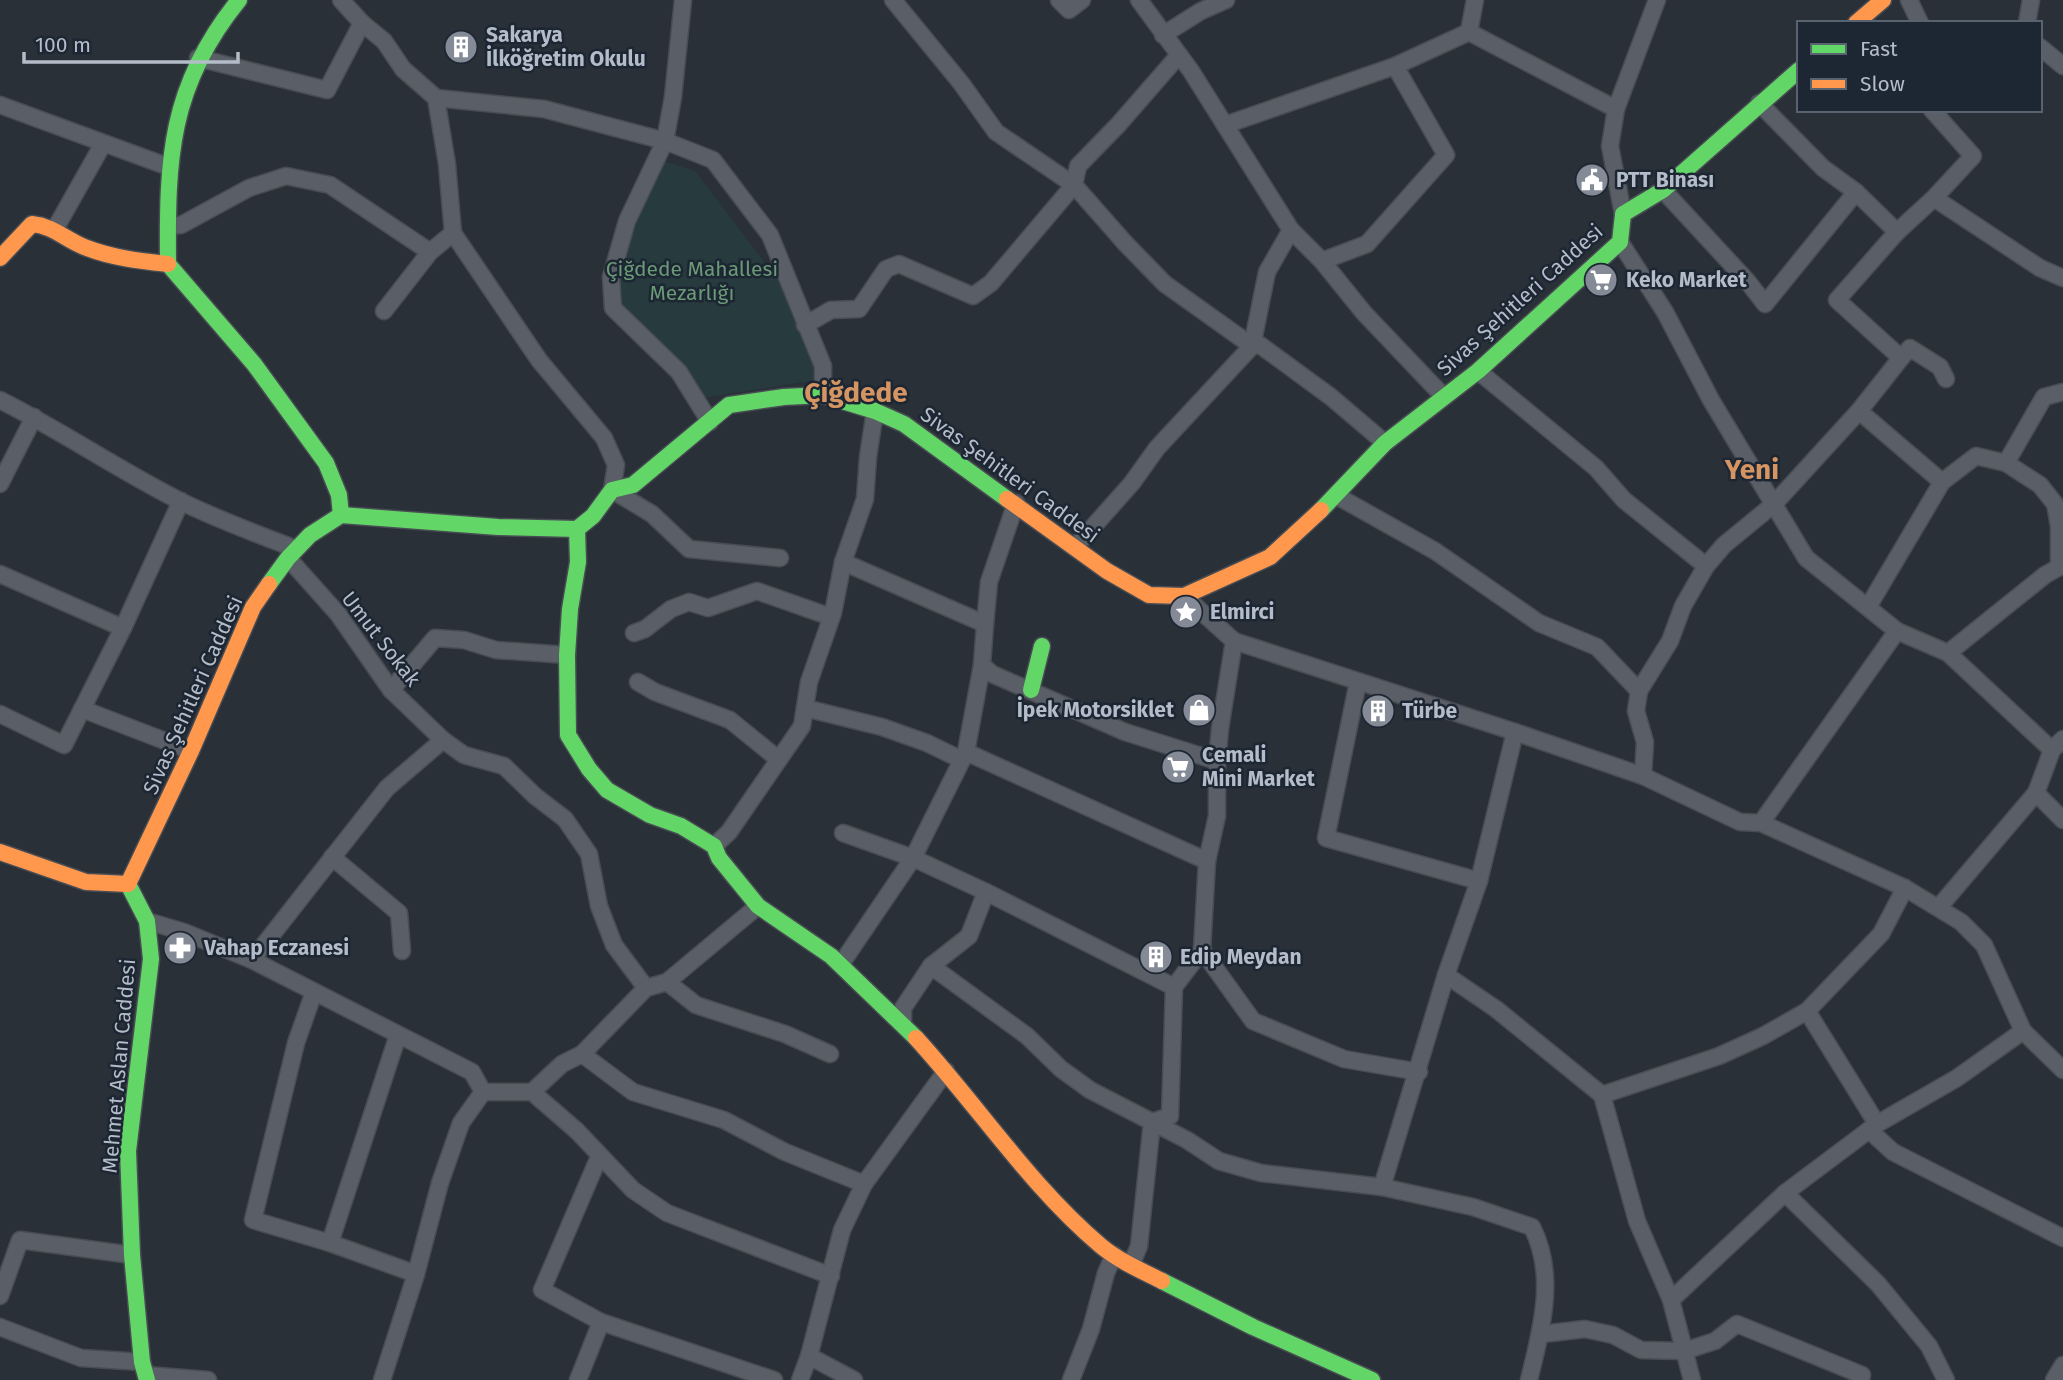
<svg xmlns="http://www.w3.org/2000/svg" width="2063" height="1380" font-family="'Fira Sans',sans-serif">
  <rect width="100%" height="100%" fill="#2a3038"/>
  <path fill="#273a3e" d="M660,160L695,171L775,276L805,325L823,379L688,400C684,389 680,375 673,366C659,345 638,329 624,308C605,281 653,193 660,160Z"/>
  <g fill="none" stroke-linecap="round" stroke-linejoin="round">
    <defs>
      <g id="street">
        <polyline points="341,0 362,23 384,41 403,69 436,98 447,164 453,233 539,360 604,438 616,465 612,490 652,514 689,549 780,558"/>
        <polyline points="683,0 673,97 665,141 627,221 611,277 613,308 679,372 710,422"/>
        <polyline points="893,0 961,83 996,132 1074,185 1125,243 1165,284 1252,346 1260,345 1331,397 1385,443"/>
        <polyline points="1059,0 1069,10 1082,0"/>
        <polyline points="1139,0 1191,71 1291,230 1322,261 1364,313 1444,397"/>
        <polyline points="1909,0 1920,23"/>
        <polyline points="2027,23 2031,0"/>
        <polyline points="1469,32 1475,0"/>
        <polyline points="1163,35 1201,11 1226,0"/>
        <polyline points="2040,47 2063,66"/>
        <polyline points="198,58 327,90 362,23"/>
        <polyline points="436,98 544,109 665,141 713,160 770,235 823,366 823,395"/>
        <polyline points="1759,103 1823,168 1856,192 1897,232"/>
        <polyline points="0,105 169,167"/>
        <polyline points="1225,125 1395,66 1469,32 1616,109"/>
        <polyline points="1663,190 1748,282 1765,304 1856,192"/>
        <polyline points="1934,198 2040,268 2063,278"/>
        <polyline points="1623,214 1610,146 1616,109 1657,0"/>
        <polyline points="168,226 181,225 249,188 286,176 330,185 430,252"/>
        <polyline points="55,229 103,144"/>
        <polyline points="1620,242 1665,312 1711,400 1806,558 1897,631 1948,653 2052,750"/>
        <polyline points="1322,261 1367,244 1446,155 1395,66"/>
        <polyline points="384,311 430,252 453,233"/>
        <polyline points="805,325 831,310 859,309 886,269 899,264 973,296 991,283 1074,185 1078,166 1118,125 1179,55"/>
        <polyline points="1901,358 1910,348 1940,367 1946,379"/>
        <polyline points="1478,371 1596,468 1624,500 1706,566"/>
        <path d="M0,400C62,431 120,471 182,502C219,520 257,534 296,549"/>
        <polyline points="1859,411 1942,482"/>
        <polyline points="2006,463 2044,397 2063,392"/>
        <polyline points="0,484 34,417"/>
        <polyline points="1337,496 1435,551 1539,623 1597,647 1639,691"/>
        <polyline points="1076,546 1132,483 1157,448 1252,346 1267,272 1291,230"/>
        <polyline points="288,558 338,614 391,690 443,740 464,755 504,766 535,796 565,819 589,854 599,906 614,945 646,988"/>
        <polyline points="843,562 985,624 982,665 966,752 913,858 986,892 1174,987"/>
        <polyline points="0,574 123,628"/>
        <polyline points="1868,607 1942,482 1976,456 2006,463 2040,485 2055,504 2059,526 2059,567"/>
        <polyline points="985,624 989,582 1016,503"/>
        <polyline points="634,633 645,629 671,609 689,602 708,608 757,591 831,617"/>
        <polyline points="1234,641 1515,732 1643,776 1740,822 1761,823 1905,888 1961,922 1984,945 2023,1031 2063,1070"/>
        <polyline points="1948,653 2045,575 2063,565"/>
        <polyline points="982,665 992,674 1125,732 1217,761"/>
        <polyline points="638,682 655,692 730,720 778,759"/>
        <polyline points="1358,682 1326,838 1479,881"/>
        <polyline points="391,690 435,638 464,640 496,650 567,655"/>
        <polyline points="805,708 882,727 927,743 962,760"/>
        <polyline points="82,709 191,751"/>
        <polyline points="0,714 64,745 123,628 181,501"/>
        <polyline points="966,752 1207,861"/>
        <polyline points="1643,776 1645,742 1636,711 1639,691 1670,641 1683,606 1706,566 1724,545 1774,504 1859,411 1901,358 1837,300 1897,232 1934,198 1973,156 1932,110"/>
        <polyline points="2036,793 2063,820"/>
        <polyline points="1761,823 1897,631"/>
        <polyline points="714,846 729,832 802,726 809,682 833,613 843,562 865,499 868,457 875,411"/>
        <polyline points="332,857 399,913 402,951"/>
        <polyline points="1939,907 2036,793 2052,750 2063,739"/>
        <polyline points="147,921 184,932 252,960 472,1072 483,1092 532,1092 577,1131 633,1190 667,1213 831,1276"/>
        <polyline points="1202,950 1253,1021 1344,1059 1419,1072"/>
        <polyline points="252,960 387,788 443,740"/>
        <polyline points="841,964 913,858 843,833"/>
        <path d="M931,966L1027,1036L1061,1069L1090,1090L1187,1140L1219,1161L1261,1173L1382,1187L1473,1207L1532,1227C1557,1276 1541,1330 1529,1380"/>
        <polyline points="1446,975 1496,1009 1602,1095 1637,1221 1671,1300 1692,1380"/>
        <polyline points="667,982 696,1005 785,1034 830,1054"/>
        <polyline points="314,992 296,1043 253,1220 330,1243 416,1274"/>
        <polyline points="1807,1011 1877,1124"/>
        <polyline points="903,1025 903,1008 931,966 969,936 986,892"/>
        <polyline points="582,1054 633,1092 724,1120 785,1152 864,1184"/>
        <polyline points="532,1092 562,1064 582,1054 646,988 667,982 758,906"/>
        <polyline points="1602,1095 1719,1056 1763,1036 1807,1011 1881,934 1905,888"/>
        <polyline points="1869,1130 1893,1152 2063,1238"/>
        <polyline points="599,1157 542,1290 601,1322 774,1380"/>
        <polyline points="1382,1187 1446,975 1479,881 1515,732"/>
        <polyline points="1785,1193 1878,1284 1929,1346 1946,1380"/>
        <polyline points="330,1243 398,1035"/>
        <polyline points="1131,1265 1139,1246 1152,1122 1170,1116 1174,987 1202,950 1207,861 1217,816 1217,761 1220,729 1234,641 1184,596"/>
        <polyline points="0,1296 20,1240 132,1255"/>
        <polyline points="1671,1300 1785,1193 1877,1124 1957,1078 2023,1031"/>
        <polyline points="0,1327 81,1358 142,1362"/>
        <polyline points="1542,1334 1585,1329 1613,1335 1641,1350 1684,1351 1715,1341 1737,1324 1862,1375 1861,1380"/>
        <polyline points="809,1356 854,1380"/>
        <polyline points="146,1375 208,1380"/>
        <polyline points="382,1380 416,1274 440,1183 461,1123 483,1092"/>
        <polyline points="578,1380 601,1322"/>
        <polyline points="800,1380 809,1356 842,1230 864,1184 946,1071"/>
        <polyline points="1071,1380 1091,1329 1106,1273 1114,1255"/>
        <polyline points="2054,1380 2063,1365"/>
      </g>
      <g id="fast">
        <path d="M239,0C169,86 167,159 168,264L254,364L326,463L339,495L341,515"/>
        <polyline points="1321,510 1385,443 1478,371 1620,242 1623,214 1663,190 1799,70"/>
        <polyline points="577,529 578,562 570,609 567,655 568,735 589,769 607,790 650,815 681,826 714,846 719,858 758,906 831,956 916,1038"/>
        <polyline points="269,584 288,558 310,535 341,515 498,527 577,529 593,516 612,490 633,485 729,405 784,397 823,395 875,411 904,424 1007,499"/>
        <polyline points="1031,690 1042,646"/>
        <polyline points="128,884 147,921 151,959 128,1151 132,1255 142,1362 147,1380"/>
        <polyline points="1162,1281 1253,1327 1372,1380"/>
      </g>
      <g id="slow">
        <polyline points="1856,23 1883,0"/>
        <path d="M0,258L32,224C54,226 67,241 87,248C113,258 141,261 168,264"/>
        <polyline points="1007,499 1107,571 1149,595 1184,596 1270,557 1321,510"/>
        <polyline points="0,852 86,882 128,884"/>
        <polyline points="128,884 191,751 253,607 269,584"/>
        <path d="M916,1038C979,1107 1030,1186 1101,1246C1119,1261 1142,1271 1162,1281"/>
      </g>
    </defs>
    <use href="#street" stroke="#484c53" stroke-width="19"/>
    <use href="#fast" stroke="#484c53" stroke-width="19"/>
    <use href="#slow" stroke="#484c53" stroke-width="19"/>
    <use href="#street" stroke="#5a5e66" stroke-width="16"/>
    <use href="#fast" stroke="#63d668" stroke-width="16"/>
    <use href="#slow" stroke="#ff974d" stroke-width="16"/>
  </g>
  <defs>
    <symbol id="building-disc" viewBox="-11 -11 22 22"><circle r="9.5" fill="#848b96" stroke="#1d2633"/><path d="M-4-6H4V6H1V3H-1V6H-4ZM-2.5-4.3h1.7v1.8h-1.7ZM.8-4.3h1.7v1.8H.8ZM-2.5-1h1.7V.8h-1.7ZM.8-1h1.7V.8H.8Z" fill="#fff"/></symbol>
    <symbol id="civic-disc" viewBox="-11 -11 22 22"><circle r="9.5" fill="#848b96" stroke="#1d2633"/><path d="M-.6-6.5H3V-4.5H.6V-3L4-1V1h2V6H-6V1h2V-1L-.6-3ZM-1.2 2.5V6h2.4V2.5Z" fill="#fff"/></symbol>
    <symbol id="supermarket-disc" viewBox="-11 -11 22 22"><circle r="9.5" fill="#848b96" stroke="#1d2633"/><path d="M-6-5.5h2.5l.6 2H6L4.5 2H-2.5L-4.4-4H-6ZM-1.5 3.2a1.3 1.3 0 1 0 .1 0ZM3 3.2a1.3 1.3 0 1 0 .1 0Z" fill="#fff"/></symbol>
    <symbol id="sight-disc" viewBox="-11 -11 22 22"><circle r="9.5" fill="#848b96" stroke="#1d2633"/><path d="M0-6L1.8-2.2L6-1.7L2.9 1.2L3.7 5.4L0 3.3L-3.7 5.4L-2.9 1.2L-6-1.7L-1.8-2.2Z" fill="#fff"/></symbol>
    <symbol id="shop-disc" viewBox="-11 -11 22 22"><circle r="9.5" fill="#848b96" stroke="#1d2633"/><path d="M-5-2.5h2.3a2.7 3.5 0 0 1 5.4 0H5L5.5 6h-11ZM-1.5-2.5h3a1.5 2.3 0 0 0-3 0Z" fill="#fff"/></symbol>
    <symbol id="pharmacy-disc" viewBox="-11 -11 22 22"><circle r="9.5" fill="#848b96" stroke="#1d2633"/><path d="M-2-6h4v4h4v4h-4v4h-4v-4h-4v-4h4Z" fill="#fff"/></symbol>
  </defs>
  <g fill-rule="evenodd">
    <use href="#building-disc" x="442" y="28" width="38" height="38"/>
    <use href="#civic-disc" x="1573" y="161" width="38" height="38"/>
    <use href="#supermarket-disc" x="1582" y="261" width="38" height="38"/>
    <use href="#sight-disc" x="1167" y="593" width="38" height="38"/>
    <use href="#shop-disc" x="1180" y="691" width="38" height="38"/>
    <use href="#building-disc" x="1359" y="692" width="38" height="38"/>
    <use href="#supermarket-disc" x="1159" y="748" width="38" height="38"/>
    <use href="#pharmacy-disc" x="161" y="929" width="38" height="38"/>
    <use href="#building-disc" x="1137" y="938" width="38" height="38"/>
  </g>
  <g text-anchor="middle" stroke-width="5" stroke-linejoin="round" paint-order="stroke">
    <g font-size="21" font-weight="bold" fill="#b4bcc9" stroke="#1d2633" text-anchor="start">
      <text x="486" y="42">Sakarya<tspan x="486" dy="24">İlköğretim Okulu</tspan></text>
      <text x="1616" y="187">PTT Binası</text>
      <text x="1626" y="287">Keko Market</text>
      <text x="1210" y="619">Elmirci</text>
      <text x="1174" y="717" text-anchor="end">İpek Motorsiklet</text>
      <text x="1402" y="718">Türbe</text>
      <text x="1202" y="762">Cemali<tspan x="1202" dy="24">Mini Market</tspan></text>
      <text x="204" y="955">Vahap Eczanesi</text>
      <text x="1180" y="964">Edip Meydan</text>
    </g>
    <g font-size="21" fill="#6b9a76" stroke="#1d2633">
      <text x="692" y="276">Çiğdede Mahallesi<tspan x="692" dy="24">Mezarlığı</tspan></text>
    </g>
    <g font-size="21" fill="#b4bcc9" stroke="#1d2633">
      <text transform="translate(1520 300) rotate(-42)" y="7">Sivas Şehitleri Caddesi</text>
      <text transform="translate(1010 475) rotate(36)" y="7">Sivas Şehitleri Caddesi</text>
      <text transform="translate(381 639) rotate(52)" y="7">Umut Sokak</text>
      <text transform="translate(193 695) rotate(-66)" y="7">Sivas Şehitleri Caddesi</text>
      <text transform="translate(119 1066) rotate(-85)" y="7">Mehmet Aslan Caddesi</text>
    </g>
    <g font-size="28" font-weight="bold" fill="#d59563" stroke="#1d2633">
      <text x="856" y="402">Çiğdede</text>
      <text x="1752" y="479">Yeni</text>
    </g>
  </g>
  <rect x="1797" y="21" width="245" height="91" fill="#1d2633" stroke="#59626f" stroke-width="2"/>
  <rect x="1811" y="44" width="35" height="10" fill="#63d668" stroke="#59626f" stroke-width="2"/>
  <text x="1860" y="56" font-size="21" fill="#b4bcc9">Fast</text>
  <rect x="1811" y="79" width="35" height="10" fill="#ff974d" stroke="#59626f" stroke-width="2"/>
  <text x="1860" y="91" font-size="21" fill="#b4bcc9">Slow</text>
  <path d="M24 52v10h214v-10" fill="none" stroke="#b4bcc9" stroke-width="3.5"/>
  <text x="35" y="52" font-size="21" fill="#b4bcc9" stroke="#1d2633" stroke-width="5" paint-order="stroke">100 m</text>
</svg>
